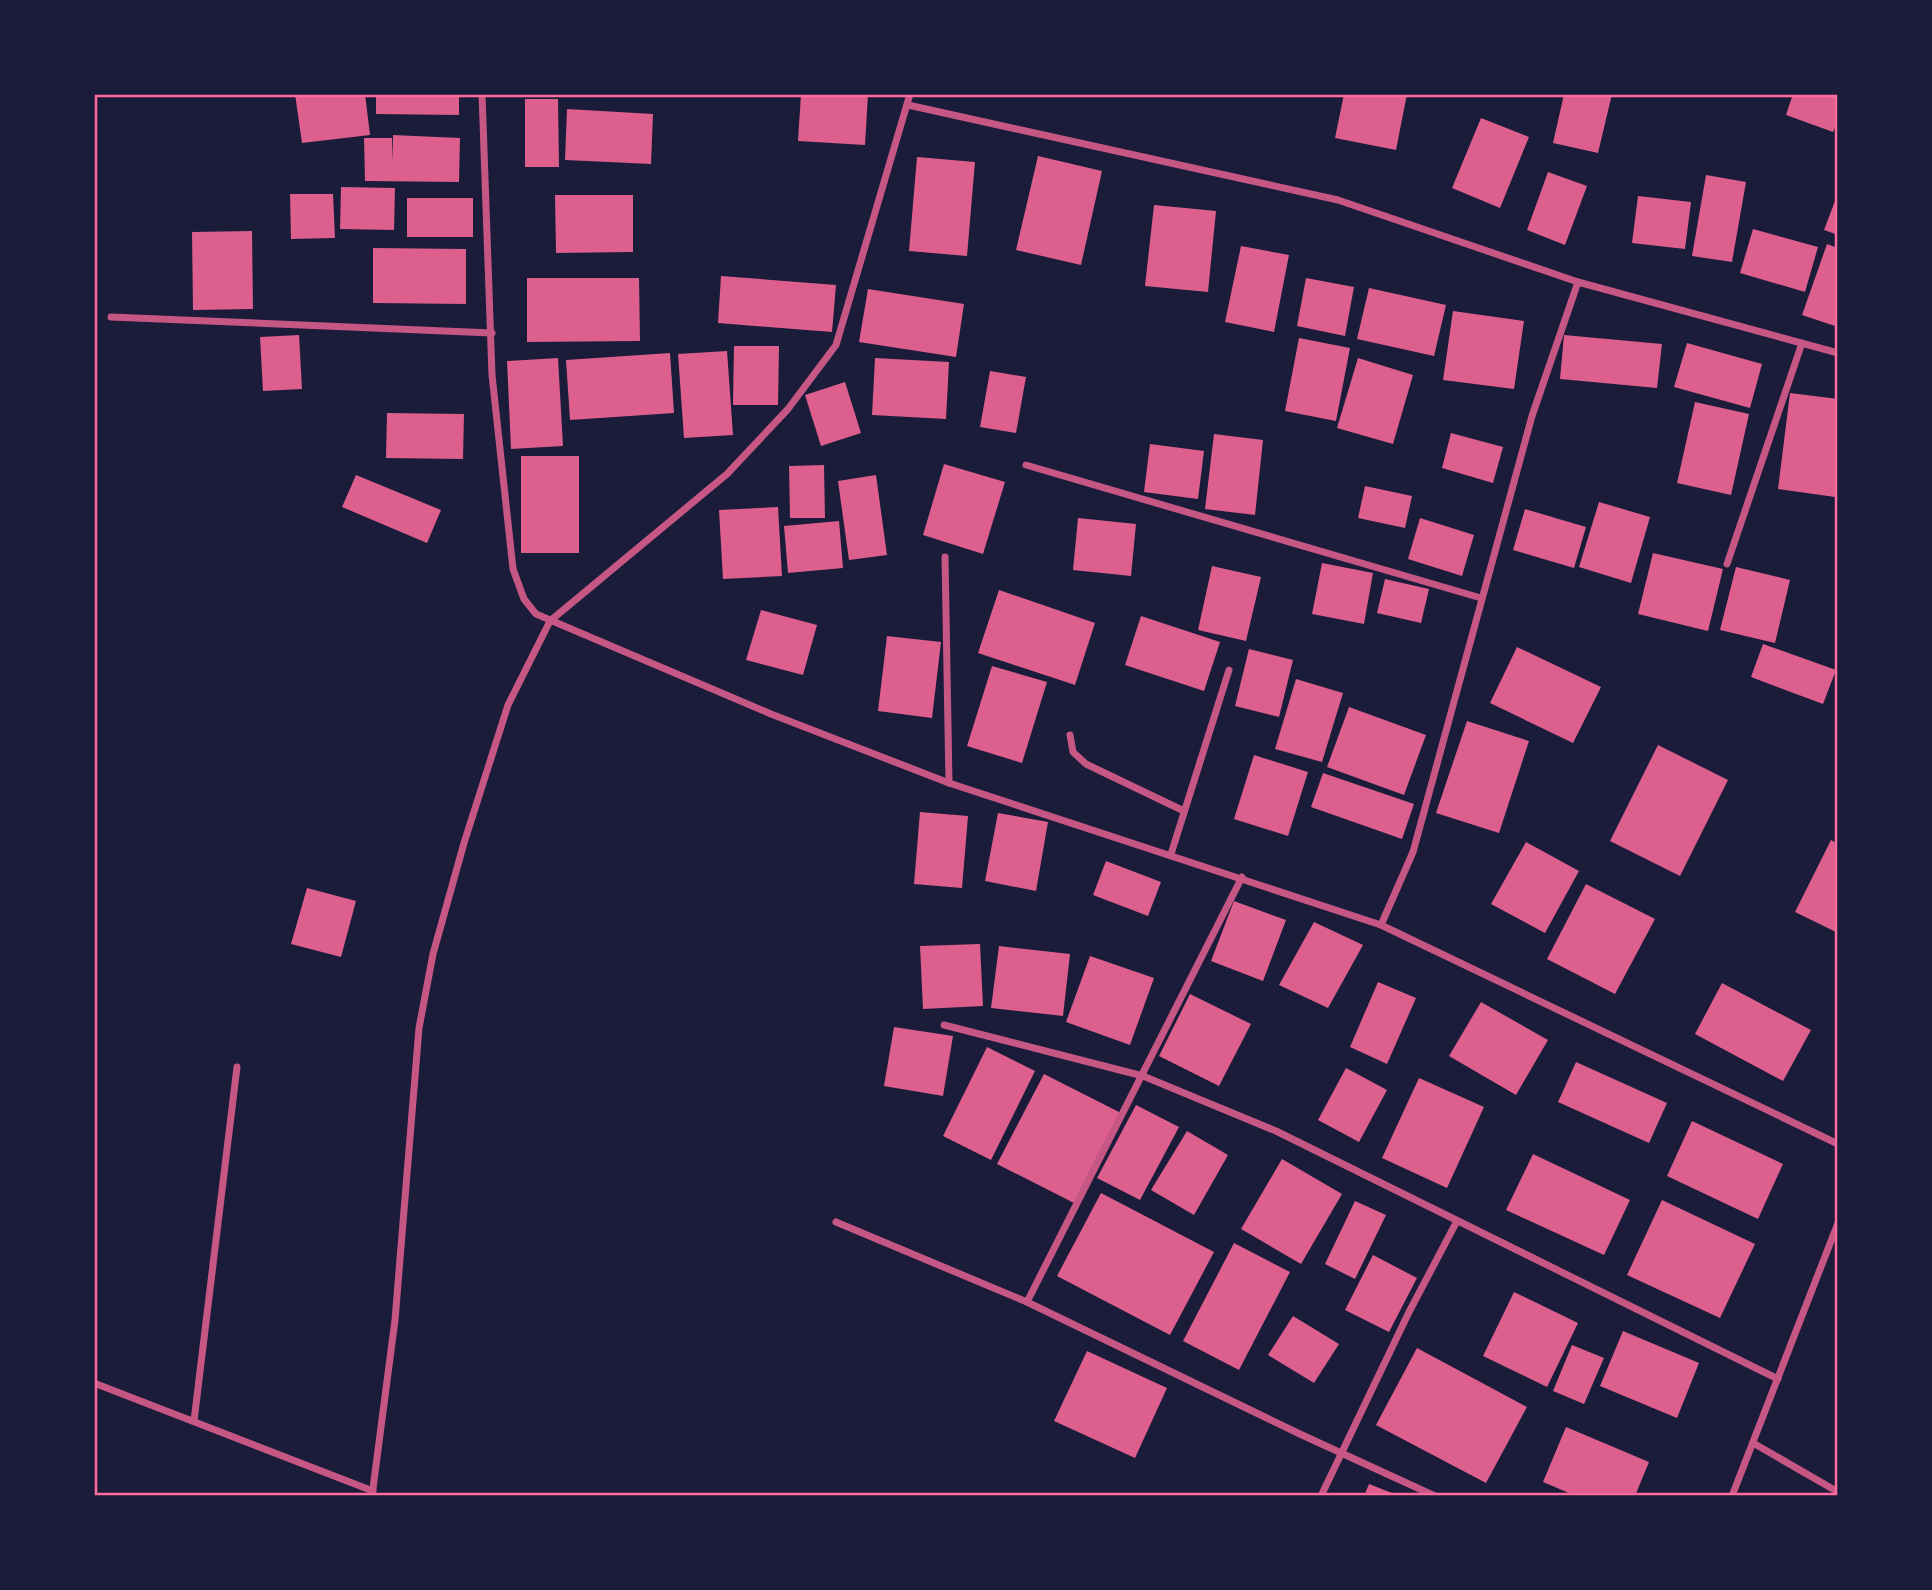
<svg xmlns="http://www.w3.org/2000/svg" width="1932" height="1590" font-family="Signika,sans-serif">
  <rect width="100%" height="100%" fill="#1b1b3a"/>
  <g fill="#dd5f8e">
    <polygon points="295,94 365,94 370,135 302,143"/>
    <polygon points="376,94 459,94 459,115 376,114"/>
    <polygon points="801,94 868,94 865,145 798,141"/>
    <polygon points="1344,94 1407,94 1396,150 1335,138"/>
    <polygon points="1564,94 1612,94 1598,153 1553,143"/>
    <polygon points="1793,94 1838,94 1838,121 1833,132 1786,115"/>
    <polygon points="525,99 558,99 559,167 525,167"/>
    <polygon points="567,109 653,114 651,164 565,160"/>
    <polygon points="1481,118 1529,137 1500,208 1452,188"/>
    <polygon points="393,135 460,138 459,182 365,181 364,138 392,138 393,161"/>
    <polygon points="1038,156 1102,171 1081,265 1016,250"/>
    <polygon points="917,157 975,162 967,256 909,251"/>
    <polygon points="1548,172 1587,186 1565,245 1527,230"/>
    <polygon points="1706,175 1746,182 1732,262 1692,256"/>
    <polygon points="341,187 395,188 394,230 340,229"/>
    <polygon points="1838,193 1838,235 1824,230"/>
    <polygon points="290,194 333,194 335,238 291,239"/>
    <polygon points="555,195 633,195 633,252 556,253"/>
    <polygon points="1638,196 1691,202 1685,249 1632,243"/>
    <rect x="407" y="198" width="66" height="39"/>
    <polygon points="1154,205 1216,211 1208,292 1145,286"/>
    <polygon points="1753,229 1818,247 1805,292 1740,273"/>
    <polygon points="252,231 253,309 193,310 192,232"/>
    <polygon points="1827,244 1838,248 1838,327 1802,315"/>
    <polygon points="1241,246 1289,255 1274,332 1225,322"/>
    <polygon points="373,248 466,249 466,304 373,303"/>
    <polygon points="721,276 836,285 832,332 718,323"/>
    <polygon points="527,278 639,278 640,341 527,342"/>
    <polygon points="1306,278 1354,287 1345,336 1297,326"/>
    <polygon points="1369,288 1446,305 1434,356 1357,339"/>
    <polygon points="868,289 964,304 956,357 859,342"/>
    <polygon points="1453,311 1524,321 1514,389 1443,380"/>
    <polygon points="299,335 302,389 263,391 260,337"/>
    <polygon points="1564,335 1662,344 1657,388 1560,379"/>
    <polygon points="1299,338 1350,348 1336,421 1285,411"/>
    <polygon points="1687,343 1762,364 1750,408 1674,387"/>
    <polygon points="734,346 779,346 778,405 733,405"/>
    <polygon points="727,351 733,435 684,438 678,354"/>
    <polygon points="670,353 674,413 570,420 566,360"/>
    <polygon points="558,358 563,446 511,449 507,361"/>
    <polygon points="875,358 949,362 946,419 872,415"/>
    <polygon points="1358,358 1413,375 1393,444 1337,428"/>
    <polygon points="990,371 1026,377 1016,433 980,427"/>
    <polygon points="845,382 861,433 821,446 805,395"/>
    <polygon points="1790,393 1838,399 1835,497 1778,489"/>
    <polygon points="1695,402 1749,414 1731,495 1677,483"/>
    <polygon points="387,413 464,414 463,459 386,458"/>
    <polygon points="1451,433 1503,447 1493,483 1442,468"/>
    <polygon points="1214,434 1263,440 1255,515 1205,509"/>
    <polygon points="1150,444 1204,451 1198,499 1144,492"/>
    <rect x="521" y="456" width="58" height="97"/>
    <polygon points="944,464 1005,482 983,554 923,535"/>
    <polygon points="824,465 825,518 790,518 789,466"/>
    <polygon points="356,475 441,510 427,543 342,507"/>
    <polygon points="876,475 887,555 849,560 838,481"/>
    <polygon points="1365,486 1412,496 1405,528 1358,518"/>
    <polygon points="1599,502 1650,517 1631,583 1579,567"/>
    <polygon points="778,507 782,576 723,579 719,510"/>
    <polygon points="1525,509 1586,527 1574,568 1513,550"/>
    <polygon points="1078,518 1136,524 1131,576 1073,570"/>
    <polygon points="1420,518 1474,535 1462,576 1408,559"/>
    <polygon points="839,521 843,568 788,573 784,526"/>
    <polygon points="1653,553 1723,569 1708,631 1638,614"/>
    <polygon points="1322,563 1373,573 1364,624 1312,614"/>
    <polygon points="1212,566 1261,577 1246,641 1198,630"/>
    <polygon points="1736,567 1790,580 1775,643 1720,630"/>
    <polygon points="1385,579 1429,589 1421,623 1377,613"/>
    <polygon points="999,590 1095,623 1075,685 978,653"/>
    <polygon points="761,610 817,625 803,675 746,660"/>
    <polygon points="1141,616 1220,642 1204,691 1125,665"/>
    <polygon points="887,636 941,642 932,718 878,711"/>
    <polygon points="1763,644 1836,670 1823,704 1751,677"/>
    <polygon points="1517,647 1601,687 1573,743 1490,703"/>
    <polygon points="1249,649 1293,660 1279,717 1235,706"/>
    <polygon points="992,666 1047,682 1022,763 967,746"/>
    <polygon points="1296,679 1343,693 1322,762 1275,749"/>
    <polygon points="1349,707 1426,735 1404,795 1327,767"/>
    <polygon points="1467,721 1529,741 1499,833 1436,813"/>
    <polygon points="1658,745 1728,780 1680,876 1610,841"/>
    <polygon points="1254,755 1308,772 1288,836 1234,819"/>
    <polygon points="1323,773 1414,804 1402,839 1311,807"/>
    <polygon points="920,812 968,816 962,888 914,884"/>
    <polygon points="998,813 1048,822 1036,891 985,881"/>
    <polygon points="1831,840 1838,844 1838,933 1795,912"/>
    <polygon points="1526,842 1579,871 1545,933 1491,904"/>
    <polygon points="1106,861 1161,882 1148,916 1093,895"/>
    <polygon points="1586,884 1655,919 1615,994 1547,959"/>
    <polygon points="307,888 356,901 341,957 291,944"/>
    <polygon points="1234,901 1286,920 1263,981 1211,961"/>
    <polygon points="1314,922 1363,945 1328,1008 1279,985"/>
    <polygon points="980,944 983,1006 923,1009 920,946"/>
    <polygon points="999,946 1070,954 1063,1016 991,1008"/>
    <polygon points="1090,956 1154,978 1130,1045 1066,1022"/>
    <polygon points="1378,982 1416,998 1387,1064 1350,1047"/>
    <polygon points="1722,983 1811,1030 1783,1081 1695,1034"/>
    <polygon points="1190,994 1251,1024 1219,1086 1159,1056"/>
    <polygon points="1481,1002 1548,1040 1516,1095 1449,1056"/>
    <polygon points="894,1027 953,1036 943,1096 884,1086"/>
    <polygon points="987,1047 1035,1071 991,1160 943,1136"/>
    <polygon points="1576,1062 1667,1103 1649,1143 1558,1102"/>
    <polygon points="1346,1068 1387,1090 1359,1142 1318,1120"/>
    <polygon points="1044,1074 1121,1113 1074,1203 997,1164"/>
    <polygon points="1419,1078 1484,1107 1447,1188 1382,1158"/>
    <polygon points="1136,1105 1179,1127 1140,1200 1097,1178"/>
    <polygon points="1692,1121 1783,1164 1758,1219 1667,1176"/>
    <polygon points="1187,1131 1228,1155 1194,1215 1151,1190"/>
    <polygon points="1533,1154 1630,1200 1604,1255 1506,1210"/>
    <polygon points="1282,1159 1342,1194 1301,1264 1241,1229"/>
    <polygon points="1101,1193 1214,1252 1170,1335 1057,1276"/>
    <polygon points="1662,1200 1755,1244 1720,1318 1627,1275"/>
    <polygon points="1355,1201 1386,1215 1355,1279 1325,1264"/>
    <polygon points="1234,1243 1290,1272 1239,1370 1183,1341"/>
    <polygon points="1373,1255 1417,1278 1389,1332 1345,1310"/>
    <polygon points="1514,1292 1578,1323 1547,1387 1483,1356"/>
    <polygon points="1293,1316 1339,1344 1314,1383 1268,1355"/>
    <polygon points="1623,1331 1699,1363 1677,1418 1600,1386"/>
    <polygon points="1572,1345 1604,1358 1584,1404 1553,1391"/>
    <polygon points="1417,1348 1527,1407 1486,1483 1376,1425"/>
    <polygon points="1087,1351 1167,1388 1135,1458 1054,1421"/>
    <polygon points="1566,1427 1649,1462 1635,1496 1576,1496 1543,1482"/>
    <polygon points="1369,1484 1397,1495 1397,1496 1364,1496"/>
  </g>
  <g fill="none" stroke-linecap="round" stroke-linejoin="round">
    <g stroke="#c65784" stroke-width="7">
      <polyline points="482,94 492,375 513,569 524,599 536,614 771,714 949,783 1381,925 1838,1144"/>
      <polyline points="908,105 1338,200 1578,282 1838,353"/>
      <polyline points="111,317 492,333"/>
      <polyline points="1026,465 1481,598"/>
      <polyline points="945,557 949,783"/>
      <polyline points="1727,564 1802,343"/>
      <polyline points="1070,735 1073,752 1086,764 1184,811"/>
      <polyline points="1171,854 1229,670"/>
      <polyline points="1381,925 1413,852 1532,416 1578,282"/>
      <polyline points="944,1025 1143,1076 1276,1131 1778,1379"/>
      <polyline points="836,1222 1027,1302 1302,1435 1435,1496"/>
      <polyline points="1027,1302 1242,877"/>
      <polyline points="94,1383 373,1491"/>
      <polyline points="194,1421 237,1067"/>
      <polyline points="1753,1443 1838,1492"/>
      <polyline points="372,1496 395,1320 419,1028 433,954 464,843 508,705 550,621 727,474 788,409 836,345 910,94"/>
      <polyline points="1321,1496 1409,1312 1457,1221"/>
      <polyline points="1732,1496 1838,1223"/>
    </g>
  </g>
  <rect width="1932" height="1590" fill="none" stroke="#1b1b3a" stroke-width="192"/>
  <rect x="96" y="96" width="1740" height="1398" fill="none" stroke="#ff6b9d" stroke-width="2.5"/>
</svg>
